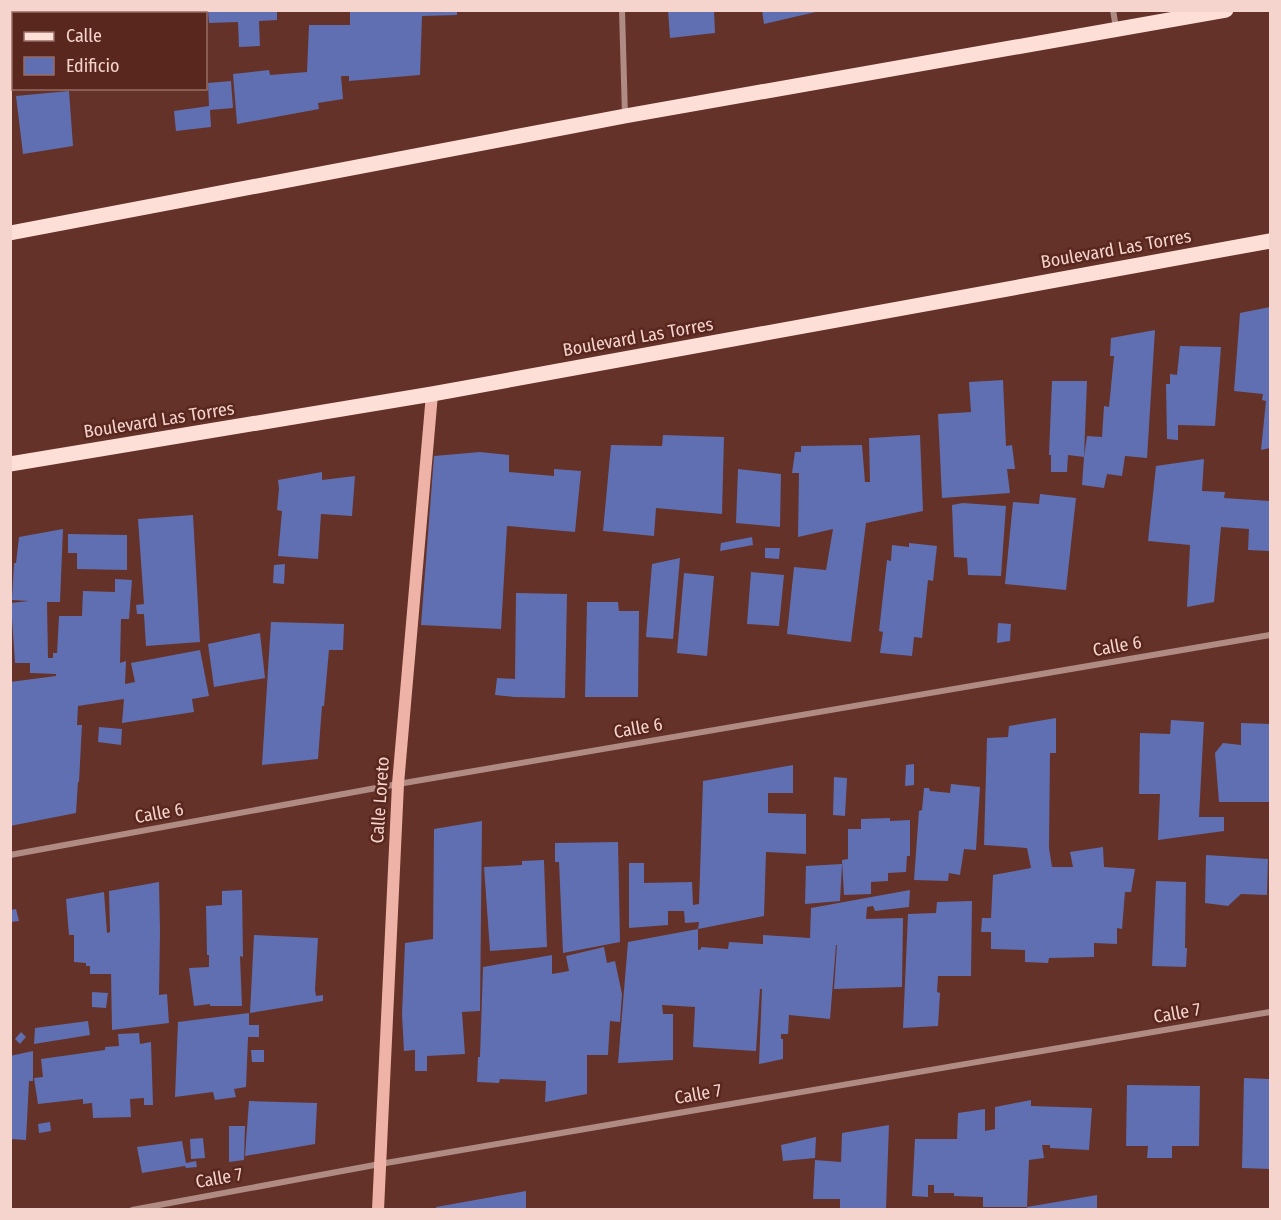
<svg xmlns="http://www.w3.org/2000/svg" width="1281" height="1220" font-family="'Fira Sans Condensed',sans-serif">
  <rect width="100%" height="100%" fill="#643228"/>
  <g fill="#5f6fb1">
    <rect x="25" y="10" width="178" height="4"/>
    <polygon points="208,10 277,10 277,20 259,21 260,46 239,47 238,22 209,23"/>
    <polygon points="350,10 457,10 457,15 422,16 420,75 349,81 349,76 341,76 343,99 318,103 319,109 237,124 233,74 269,70 270,75 307,72 309,25 350,25"/>
    <polygon points="668,10 714,10 715,33 670,38"/>
    <polygon points="762,10 820,10 820,11 764,24"/>
    <polygon points="231,81 233,108 210,110 211,127 176,131 174,111 209,106 208,83"/>
    <polygon points="69,91 73,146 23,154 16,96"/>
    <polygon points="1270,307 1270,448 1261,450 1266,401 1262,400 1263,394 1234,391 1240,313"/>
    <polygon points="1155,330 1147,458 1125,456 1122,476 1107,474 1104,488 1082,485 1084,457 1068,455 1067,472 1051,472 1051,455 1049,455 1052,381 1087,381 1084,457 1087,436 1102,437 1104,406 1109,407 1114,356 1110,356 1111,338"/>
    <polygon points="1180,346 1221,347 1215,426 1178,425 1178,440 1167,439 1166,384 1170,384 1170,374 1177,375"/>
    <polygon points="1003,380 1006,446 1012,445 1015,469 1007,469 1010,493 942,498 938,414 971,412 969,382"/>
    <polygon points="663,435 724,437 722,514 656,508 654,536 603,531 611,445 662,446"/>
    <polygon points="920,435 923,511 866,523 851,642 787,634 794,567 826,570 833,529 798,537 799,473 792,473 795,452 801,452 801,446 862,445 865,482 870,482 869,438"/>
    <polygon points="480,452 509,455 509,472 554,476 554,469 581,471 575,532 507,526 501,629 421,625 434,456"/>
    <polygon points="1204,459 1202,491 1225,492 1224,498 1270,501 1270,551 1248,550 1249,529 1221,527 1214,602 1187,607 1190,545 1148,541 1156,466"/>
    <polygon points="738,469 781,474 780,527 736,523"/>
    <polygon points="322,472 322,480 355,476 352,516 321,514 318,559 278,556 282,511 277,510 279,489 278,480"/>
    <polygon points="1040,494 1076,498 1066,590 1005,584 1013,502 1039,504"/>
    <polygon points="963,503 1006,506 1001,576 968,575 967,558 954,557 952,505"/>
    <polygon points="193,515 200,642 146,646 144,614 137,614 136,605 144,604 138,519"/>
    <polygon points="63,529 60,602 47,602 48,658 53,658 53,653 57,653 59,616 82,616 83,591 115,592 115,579 132,580 129,619 121,619 120,663 126,661 125,684 135,682 131,663 200,650 209,696 192,699 194,712 122,723 124,699 78,706 77,725 82,725 79,782 78,782 76,813 10,826 10,682 56,676 56,674 30,673 30,663 15,663 11,603 29,601 12,600 14,563 16,563 19,537"/>
    <polygon points="68,534 127,535 127,570 77,569 77,553 68,553"/>
    <polygon points="752,537 753,545 720,551 721,543"/>
    <polygon points="909,543 937,546 933,581 928,580 922,638 914,637 912,656 880,653 883,632 879,631 887,560 891,561 892,545 909,547"/>
    <polygon points="765,548 780,548 779,559 765,558"/>
    <polygon points="680,558 673,639 646,637 652,564"/>
    <polygon points="285,564 284,584 273,583 274,565"/>
    <polygon points="751,572 784,575 779,626 747,624"/>
    <polygon points="684,573 714,576 707,656 677,653"/>
    <polygon points="516,593 567,594 565,698 514,697 495,695 497,678 515,679"/>
    <polygon points="587,602 618,602 619,611 639,611 638,697 585,697"/>
    <polygon points="271,622 344,624 343,650 329,650 324,706 322,706 318,759 262,765"/>
    <polygon points="998,623 1011,624 1010,641 997,643"/>
    <polygon points="260,633 265,678 214,687 208,644"/>
    <polygon points="1056,718 1056,753 1050,753 1049,848 1052,867 1073,867 1070,852 1103,847 1104,867 1135,869 1131,892 1125,892 1122,929 1117,928 1117,944 1094,943 1094,957 1049,958 1048,963 1025,962 1025,950 991,949 991,932 981,932 982,918 991,918 993,875 1031,868 1027,848 984,845 987,738 1008,737 1009,726"/>
    <polygon points="1171,720 1204,722 1199,817 1224,817 1224,831 1158,840 1160,794 1139,794 1140,733 1170,734"/>
    <polygon points="1241,723 1270,724 1270,802 1219,802 1215,753 1223,743 1241,745"/>
    <polygon points="99,727 122,729 121,745 98,742"/>
    <polygon points="914,764 914,785 905,786 906,765"/>
    <polygon points="793,765 793,793 768,793 768,813 806,814 806,854 766,852 764,916 698,929 698,950 701,949 701,947 728,949 729,942 763,944 763,935 810,938 811,908 910,890 909,907 875,911 873,906 867,907 866,919 903,918 902,987 834,989 837,945 836,945 830,1019 789,1015 788,1034 781,1034 781,1039 783,1039 783,1059 759,1064 762,989 760,989 756,1051 693,1047 695,1007 662,1005 663,1014 673,1014 673,1060 618,1063 628,942 698,929 699,922 685,923 684,911 668,911 668,925 629,928 629,863 644,863 644,883 692,882 693,905 699,904 703,781"/>
    <polygon points="834,777 847,778 845,816 833,815"/>
    <polygon points="951,784 980,787 976,850 964,849 960,875 949,873 948,881 914,880 919,811 922,810 924,788 929,788 930,791 950,793"/>
    <polygon points="890,818 890,821 910,820 910,856 907,856 906,872 888,873 888,881 871,882 871,894 844,895 842,860 848,859 848,829 861,829 861,819"/>
    <polygon points="482,821 480,1011 462,1012 465,1054 427,1056 427,1071 415,1071 415,1050 404,1051 402,1014 405,943 433,939 434,829"/>
    <polygon points="618,842 620,942 563,953 559,862 555,862 555,843"/>
    <polygon points="1206,855 1268,859 1267,895 1241,894 1228,906 1205,903"/>
    <polygon points="544,860 547,947 490,951 484,867 522,865 522,861"/>
    <polygon points="842,864 840,901 805,904 806,866"/>
    <polygon points="1156,881 1186,882 1185,948 1187,948 1186,967 1152,966"/>
    <polygon points="159,882 160,931 159,995 167,994 169,1023 112,1030 111,974 90,974 90,966 86,966 86,963 74,962 74,935 69,935 66,899 104,892 107,933 110,932 109,891"/>
    <polygon points="242,890 243,957 240,956 242,1006 210,1006 210,1004 194,1006 189,968 209,967 209,955 207,955 206,906 222,905 222,891"/>
    <polygon points="972,901 971,976 938,976 937,992 940,993 938,1026 903,1028 908,914 936,913 937,902"/>
    <polygon points="16,909 19,921 10,922 10,910"/>
    <polygon points="254,935 318,938 315,990 316,996 323,995 323,1001 250,1013"/>
    <polygon points="604,947 607,963 615,961 622,994 620,1022 610,1021 608,1055 587,1055 587,1094 545,1102 546,1081 500,1079 499,1083 477,1082 478,1057 480,1057 483,967 552,955 552,974 569,971 566,956"/>
    <polygon points="92,992 108,993 106,1008 92,1007"/>
    <polygon points="249,1013 249,1025 259,1025 259,1037 248,1037 246,1087 234,1089 236,1097 215,1100 213,1092 175,1097 178,1022"/>
    <polygon points="88,1021 90,1035 34,1044 35,1028"/>
    <polygon points="21,1032 26,1037 20,1044 15,1039"/>
    <polygon points="139,1033 140,1044 151,1042 153,1105 144,1105 144,1098 130,1099 131,1117 93,1118 92,1103 83,1104 83,1099 38,1104 34,1078 43,1077 41,1059 105,1050 105,1047 119,1046 118,1034"/>
    <polygon points="251,1050 264,1050 264,1062 252,1062"/>
    <polygon points="33,1051 33,1081 29,1081 26,1140 10,1139 10,1056"/>
    <polygon points="1244,1078 1270,1079 1270,1169 1242,1168"/>
    <polygon points="1127,1085 1200,1086 1199,1146 1172,1146 1172,1158 1147,1158 1148,1146 1126,1146"/>
    <polygon points="1031,1100 1031,1106 1092,1108 1089,1150 1050,1148 1050,1145 1042,1145 1044,1158 1029,1160 1027,1207 983,1207 983,1197 954,1196 954,1193 934,1193 934,1185 928,1185 928,1197 912,1196 915,1139 957,1139 958,1113 985,1109 985,1131 995,1129 995,1107"/>
    <polygon points="249,1101 317,1103 315,1144 245,1156"/>
    <polygon points="50,1122 51,1131 39,1133 38,1124"/>
    <polygon points="889,1125 886,1209 840,1209 840,1199 813,1199 815,1160 841,1162 842,1133"/>
    <polygon points="229,1126 245,1126 244,1160 229,1162"/>
    <polygon points="816,1137 815,1158 783,1161 781,1145"/>
    <polygon points="203,1138 205,1158 191,1159 190,1139"/>
    <polygon points="182,1141 186,1163 196,1161 197,1167 186,1168 185,1166 142,1173 137,1147"/>
    <polygon points="526,1191 526,1209 437,1209 436,1207"/>
    <polygon points="1097,1195 1097,1209 1027,1209 1027,1207"/>
  </g>
  <g fill="none" stroke-linecap="round" stroke-linejoin="round">
    <g stroke="#b08b83" stroke-width="6">
      <polyline points="622,10 625,116"/>
      <polyline points="1113,10 1116,28"/>
      <polyline points="10,855 398,784 1270,635"/>
      <polyline points="132,1210 380,1164 1270,1012"/>
    </g>
    <polyline stroke="#eeb3a6" stroke-width="12" points="378,1210 398,784 432,394"/>
    <g stroke="#fedfd8" stroke-width="15">
      <polyline points="10,233 625,116 1226,10"/>
      <polyline points="10,464 432,394 1270,241"/>
    </g>
  </g>
  <g text-anchor="middle" stroke-width="5" stroke-linejoin="round" paint-order="stroke">
    <g font-size="18" fill="#f4d4cd" stroke="#59271e">
      <text transform="translate(1116 249) rotate(-10)" y="6">Boulevard Las Torres</text>
      <text transform="translate(638 337) rotate(-10)" y="6">Boulevard Las Torres</text>
      <text transform="translate(159 420) rotate(-9)" y="6">Boulevard Las Torres</text>
      <text transform="translate(1117 646) rotate(-10)" y="6">Calle 6</text>
      <text transform="translate(638 728) rotate(-10)" y="6">Calle 6</text>
      <text transform="translate(380 800) rotate(-86)" y="6">Calle Loreto</text>
      <text transform="translate(159 813) rotate(-10)" y="6">Calle 6</text>
      <text transform="translate(1177 1013) rotate(-10)" y="6">Calle 7</text>
      <text transform="translate(698 1094) rotate(-10)" y="6">Calle 7</text>
      <text transform="translate(219 1178) rotate(-10)" y="6">Calle 7</text>
    </g>
  </g>
  <rect width="1281" height="1220" fill="none" stroke="#f4d4cd" stroke-width="24"/>
  <rect x="12" y="12" width="195" height="78" fill="#59271e" stroke="#976c64" stroke-width="1.5"/>
  <rect x="24" y="32" width="30" height="9" fill="#fedfd8" stroke="#976c64" stroke-width="1.5"/>
  <text x="66" y="42" font-size="18" fill="#f4d4cd">Calle</text>
  <rect x="24" y="57" width="30" height="18" fill="#5f6fb1" stroke="#976c64" stroke-width="1.5"/>
  <text x="66" y="72" font-size="18" fill="#f4d4cd">Edificio</text>
</svg>
